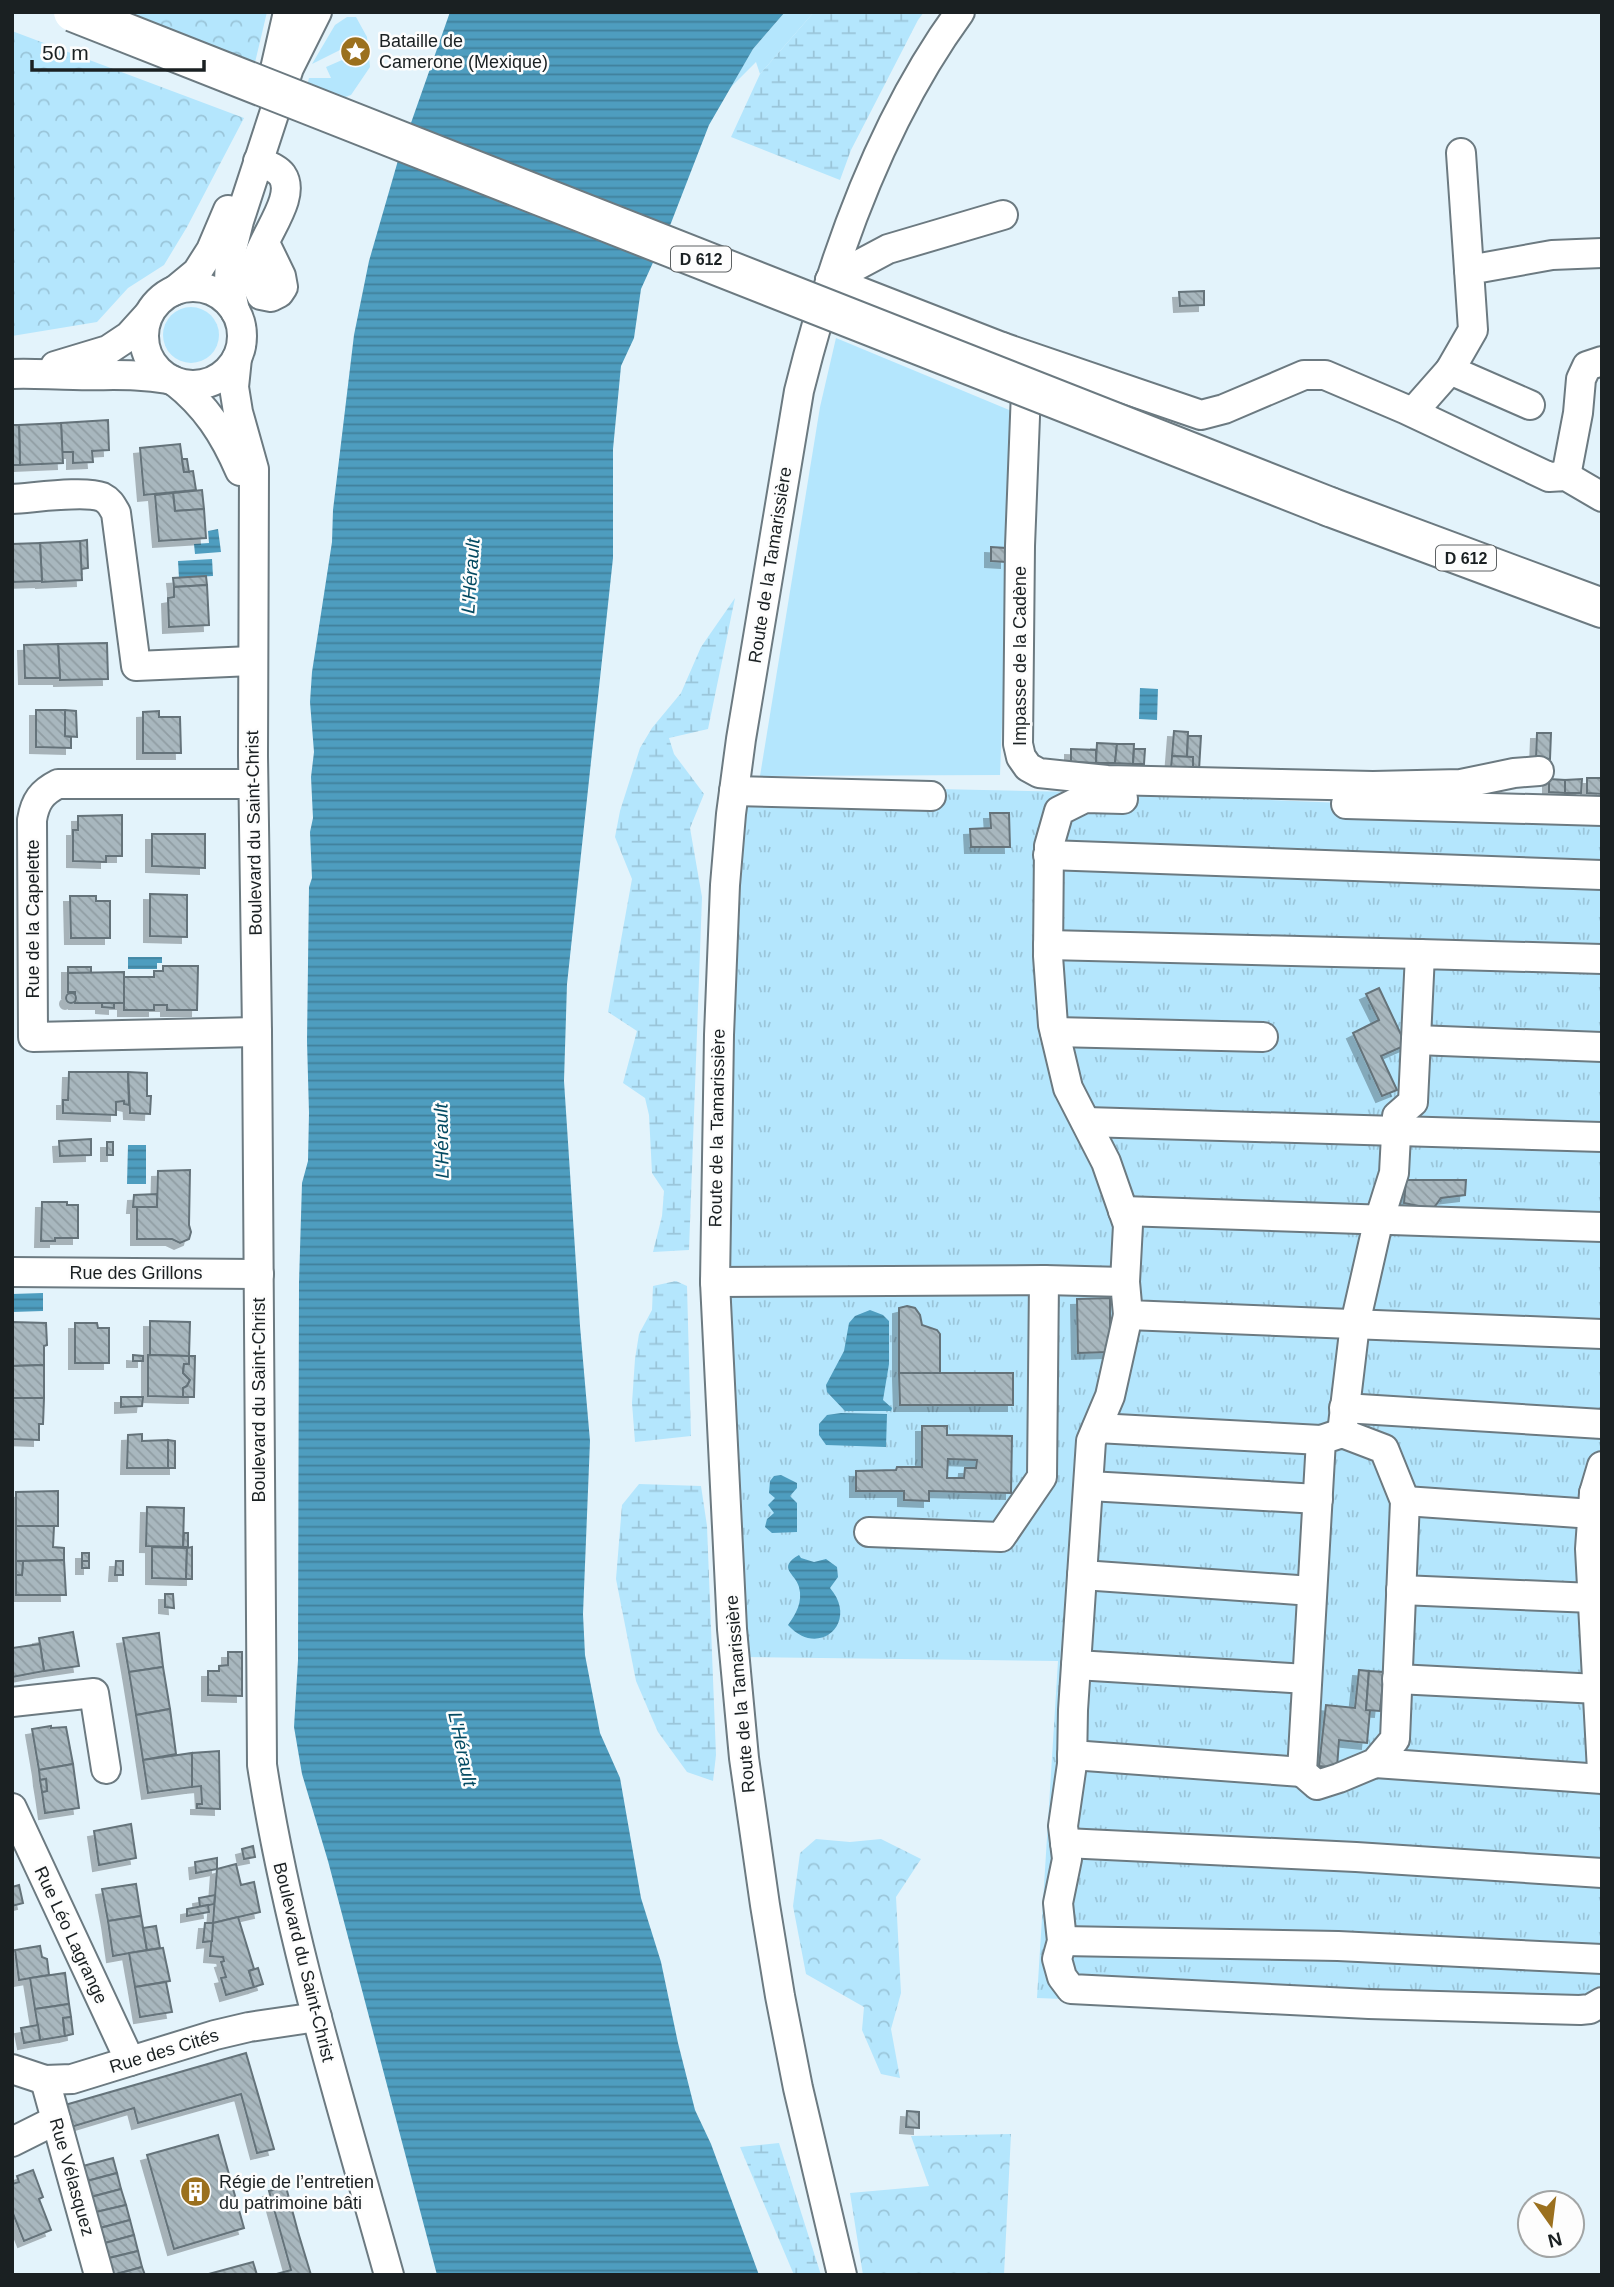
<svg xmlns="http://www.w3.org/2000/svg" width="1614" height="2287" font-family="Arial,sans-serif">
  <defs>
    <pattern id="forest-crowns" width="20" height="18" patternUnits="userSpaceOnUse" patternTransform="scale(1.75)"><rect width="20" height="18" fill="#b4e6fd"/><path d="M2 6a3 3 0 1 1 6 0M12 15a3 3 0 1 1 6 0" fill="none" stroke="#9ac5d9"/></pattern>
    <pattern id="wetland-marsh" width="20" height="14" patternUnits="userSpaceOnUse" patternTransform="scale(1.75)"><rect width="20" height="14" fill="#b4e6fd"/><path d="M1 5h8M5 5V1M11 12h8M15 12V8" fill="none" stroke="#9ac5d9"/></pattern>
    <pattern id="park-tufts" width="24" height="20" patternUnits="userSpaceOnUse" patternTransform="scale(1.75)"><rect width="24" height="20" fill="#b4e6fd"/><path d="M3 7l-1-3M5 7V3M7 7l1-3M15 17l-1-3M17 17v-4M19 17l1-3" fill="none" stroke="#9ac5d9"/></pattern>
    <pattern id="water-rules" width="6" height="5" patternUnits="userSpaceOnUse" patternTransform="scale(1.75)"><rect width="6" height="5" fill="#4e9dbf"/><path d="M0 2.5h6" fill="none" stroke="#40809b"/></pattern>
    <pattern id="building-back-hatch" width="6" height="6" patternUnits="userSpaceOnUse" patternTransform="scale(1.75)"><rect width="6" height="6" fill="#a8b7be"/><path d="M-1 5l2 2M0 0l6 6M5-1l2 2" fill="none" stroke="#909da3"/></pattern>
    <filter id="shadow"><feDropShadow dx="-6" dy="6" stdDeviation="0" flood-color="#0004"/></filter>
  </defs>
  <rect width="100%" height="100%" fill="#e3f3fb"/>
  <g fill="#b4e6fd">
    <polygon points="785,12 814,12 760,74 756,62 730,88 753,49"/>
    <polygon points="347,17 356,17 367,37 370,67 351,95 328,103 305,93 309,78 331,78 326,67 349,57 356,60 364,56 363,47 354,43 312,64 335,25"/>
    <circle cx="191" cy="335" r="28"/>
    <polygon points="836,338 1014,412 1000,775 760,776 820,407"/>
  </g>
  <g fill="url(#forest-crowns)">
    <polygon points="117,12 267,12 253,71"/>
    <polygon points="12,31 244,118 187,227 164,265 128,288 97,322 12,336"/>
    <polygon points="816,1839 850,1842 881,1839 921,1859 896,1897 901,1993 891,2029 900,2078 881,2074 862,2030 864,2007 806,1974 793,1906 800,1853"/>
    <polygon points="1011,2134 1004,2275 863,2275 850,2193 929,2186 911,2136"/>
  </g>
  <g fill="url(#wetland-marsh)">
    <polygon points="814,12 924,12 918,20 851,150 840,180 731,137 760,74"/>
    <polygon points="735,598 708,729 669,738 674,754 704,794 690,828 702,897 689,1250 653,1252 662,1216 664,1191 652,1173 649,1115 645,1098 623,1083 637,1031 608,1012 632,879 615,837 620,811 640,748 652,728 681,693 701,647"/>
    <polygon points="676,1281 687,1286 691,1436 635,1442 632,1403 635,1359 639,1334 652,1310 653,1286"/>
    <polygon points="639,1484 701,1486 707,1526 716,1755 713,1781 687,1772 658,1732 636,1681 616,1579 622,1505"/>
    <polygon points="779,2143 821,2275 794,2275 740,2147"/>
  </g>
  <polygon fill="url(#park-tufts)" points="746,785 1076,792 1441,807 1602,807 1602,2020 1037,1998 1058,1661 741,1657 720,1263"/>
  <g fill="url(#water-rules)">
    <polygon points="450,12 785,12 753,49 709,125 671,223 641,289 634,338 621,366 613,449 613,558 567,984 564,1081 580,1326 590,1441 583,1614 585,1655 600,1733 620,1778 641,1898 661,1962 678,2043 695,2110 711,2144 759,2275 437,2275 328,1861 302,1774 294,1727 298,1660 299,1283 302,1183 308,1161 309,1113 307,1041 309,887 312,878 310,832 313,818 311,777 314,752 310,702 312,672 332,542 333,510 354,335 369,261 399,157"/>
    <polygon points="218,529 221,552 195,554 194,544 209,543 208,531"/>
    <polygon points="212,559 213,576 179,578 178,561"/>
    <polygon points="1140,688 1158,689 1157,720 1139,719"/>
    <polygon points="128,957 162,957 162,963 157,963 157,969 128,969"/>
    <polygon points="128,1145 146,1145 146,1184 127,1184"/>
    <polygon points="43,1293 43,1311 12,1312 12,1294"/>
    <polygon points="870,1310 883,1315 889,1321 889,1364 883,1400 892,1408 891,1411 845,1411 827,1392 826,1385 844,1351 849,1323 855,1316"/>
    <polygon points="841,1413 887,1414 886,1447 826,1445 819,1435 819,1424 827,1415"/>
    <polygon points="781,1475 797,1483 797,1488 790,1496 797,1503 797,1532 772,1533 765,1527 767,1519 774,1513 768,1505 775,1498 769,1493 770,1481 774,1476"/>
    <path d="M799,1555L801,1558L814,1562L826,1559L837,1567L838,1577L830,1588C860,1623 818,1659 788,1625C796,1614 803,1602 799,1587C796,1574 776,1568 799,1555Z"/>
  </g>
  <g fill="url(#building-back-hatch)" stroke="#65737a" stroke-width="2" fill-rule="evenodd" filter="url(#shadow)">
    <polygon points="1204,291 1204,305 1180,306 1179,292"/>
    <polygon points="108,420 109,450 92,451 93,462 73,463 73,452 62,452 61,423"/>
    <polygon points="61,423 63,463 20,465 19,425"/>
    <polygon points="12,425 19,425 20,465 12,465"/>
    <polygon points="180,444 184,472 193,471 196,490 144,495 140,448"/>
    <polygon points="182,459 187,459 189,472 184,472"/>
    <polygon points="202,490 204,509 175,511 173,493"/>
    <polygon points="173,493 175,511 204,509 206,538 159,541 155,495"/>
    <polygon points="87,540 88,568 81,569 80,541"/>
    <polygon points="80,541 82,580 42,582 40,543"/>
    <polygon points="40,543 42,581 12,582 12,544"/>
    <polygon points="991,547 1006,548 1006,562 991,561"/>
    <polygon points="206,576 207,585 174,587 173,578"/>
    <polygon points="207,585 209,625 169,627 168,598 174,597 174,587"/>
    <polygon points="107,643 108,679 60,680 58,644"/>
    <polygon points="58,644 60,678 25,678 24,645"/>
    <polygon points="36,710 65,710 65,736 71,737 71,748 36,747"/>
    <polygon points="65,710 76,711 77,737 65,736"/>
    <polygon points="159,711 159,717 180,717 181,753 143,753 143,712"/>
    <polygon points="1174,731 1188,732 1187,757 1172,756"/>
    <polygon points="1537,733 1551,733 1550,759 1536,758"/>
    <polygon points="1188,736 1201,736 1199,770 1193,769 1193,757 1187,757"/>
    <polygon points="1097,743 1117,744 1115,763 1096,763"/>
    <polygon points="1117,744 1134,744 1133,764 1115,763"/>
    <polygon points="1071,749 1096,750 1096,763 1071,762"/>
    <polygon points="1134,749 1145,749 1144,764 1133,764"/>
    <polygon points="1172,756 1193,757 1193,769 1171,768"/>
    <polygon points="1587,778 1602,778 1602,794 1587,793"/>
    <polygon points="1549,779 1565,780 1565,793 1549,792"/>
    <polygon points="1582,779 1581,793 1565,793 1565,780"/>
    <polygon points="990,813 1009,813 1010,847 971,847 970,829 991,828"/>
    <polygon points="122,815 122,856 106,856 106,862 73,861 73,830 78,830 78,816"/>
    <polygon points="152,834 205,834 205,868 152,866"/>
    <polygon points="150,894 187,895 187,937 150,936"/>
    <polygon points="70,896 96,896 96,901 110,901 110,938 71,938"/>
    <polygon points="163,966 198,966 197,1010 167,1010 167,1005 154,1005 154,1010 124,1010 124,977 154,977 154,971 163,971"/>
    <rect x="68" y="967" width="23" height="6"/>
    <polygon points="124,972 124,1003 75,1003 75,992 68,992 68,973"/>
    <polygon points="1379,988 1406,1045 1381,1056 1397,1090 1382,1096 1353,1033 1379,1020 1366,994"/>
    <circle cx="71" cy="998" r="5"/>
    <polygon points="102,1003 114,1003 114,1008 102,1007"/>
    <polygon points="69,1072 128,1072 129,1105 124,1104 124,1101 116,1102 116,1115 63,1113 63,1100 68,1100"/>
    <polygon points="128,1072 147,1073 147,1096 151,1096 150,1114 130,1113"/>
    <polygon points="91,1139 91,1155 60,1156 59,1141"/>
    <rect x="107" y="1142" width="6" height="13"/>
    <polygon points="190,1170 189,1225 191,1232 189,1239 180,1243 172,1239 137,1239 137,1207 157,1207 158,1171"/>
    <polygon points="1406,1180 1466,1180 1465,1195 1441,1198 1433,1209 1404,1203"/>
    <polygon points="157,1194 157,1207 133,1207 134,1195"/>
    <polygon points="42,1202 67,1202 67,1205 78,1205 78,1238 55,1238 55,1241 41,1241"/>
    <polygon points="1110,1298 1110,1352 1078,1353 1077,1299"/>
    <polygon points="907,1306 915,1308 920,1315 922,1325 937,1330 940,1334 940,1373 899,1373 899,1308"/>
    <polygon points="150,1321 190,1322 189,1356 150,1355"/>
    <polygon points="12,1322 46,1323 47,1345 44,1346 44,1365 12,1366"/>
    <polygon points="75,1323 97,1323 98,1328 109,1328 109,1363 75,1363"/>
    <polygon points="133,1355 143,1356 143,1361 133,1361"/>
    <polygon points="148,1355 189,1356 189,1364 184,1364 183,1373 190,1380 187,1386 183,1388 183,1397 148,1396"/>
    <polygon points="189,1356 195,1356 194,1397 183,1397 183,1388 187,1386 190,1380 183,1373 184,1364 189,1364"/>
    <polygon points="44,1365 44,1398 12,1398 12,1366"/>
    <polygon points="899,1373 1013,1373 1013,1405 900,1405"/>
    <polygon points="121,1397 143,1397 142,1406 121,1407"/>
    <polygon points="12,1398 44,1398 43,1424 39,1424 39,1440 12,1439"/>
    <path d="M922,1426H947V1435L1012,1436L1011,1493L929,1491V1501L904,1500V1491H856V1471L896,1470L897,1467H922ZM948,1459L977,1460L976,1468H965L964,1478H947Z"/>
    <polygon points="142,1434 142,1441 168,1440 168,1468 127,1468 128,1435"/>
    <polygon points="168,1440 175,1441 175,1468 168,1468"/>
    <polygon points="58,1491 58,1526 16,1526 16,1492"/>
    <polygon points="147,1507 184,1508 183,1547 146,1546"/>
    <polygon points="16,1526 54,1526 53,1547 64,1548 64,1560 16,1561"/>
    <polygon points="184,1533 188,1533 188,1547 183,1547"/>
    <polygon points="152,1547 187,1548 186,1579 152,1578"/>
    <polygon points="192,1547 192,1579 186,1579 187,1548"/>
    <rect x="82" y="1553" width="7" height="8"/>
    <polygon points="64,1560 66,1595 16,1595 16,1575 22,1575 23,1561"/>
    <polygon points="16,1561 23,1561 22,1575 16,1575"/>
    <rect x="82" y="1561" width="7" height="7"/>
    <polygon points="116,1561 123,1561 123,1575 115,1575"/>
    <polygon points="165,1594 173,1594 174,1608 165,1607"/>
    <polygon points="73,1632 79,1666 44,1671 39,1638"/>
    <polygon points="159,1633 163,1667 129,1672 123,1638"/>
    <polygon points="40,1644 44,1671 12,1677 12,1648"/>
    <polygon points="228,1652 242,1652 242,1696 208,1695 208,1671 219,1671 219,1666 228,1665"/>
    <polygon points="163,1667 170,1709 136,1715 129,1672"/>
    <polygon points="1359,1670 1369,1671 1366,1710 1370,1710 1367,1743 1339,1740 1337,1768 1319,1766 1326,1705 1355,1708"/>
    <polygon points="1369,1671 1384,1672 1380,1711 1366,1710"/>
    <polygon points="170,1709 176,1754 143,1760 136,1715"/>
    <polygon points="51,1726 51,1728 66,1727 73,1764 39,1770 32,1729"/>
    <polygon points="219,1751 220,1809 197,1808 197,1804 202,1804 201,1786 192,1787 192,1753"/>
    <polygon points="192,1753 192,1787 148,1793 143,1760"/>
    <polygon points="73,1764 79,1808 45,1813 42,1792 47,1791 46,1779 40,1780 39,1770"/>
    <polygon points="46,1779 47,1791 42,1792 40,1780"/>
    <polygon points="131,1824 136,1858 99,1865 94,1831"/>
    <polygon points="253,1846 255,1857 244,1859 242,1849"/>
    <polygon points="217,1858 217,1869 196,1873 195,1862"/>
    <polygon points="236,1864 241,1885 254,1882 260,1912 213,1923 217,1869"/>
    <polygon points="136,1884 141,1916 108,1921 102,1889"/>
    <polygon points="19,1885 23,1903 12,1906 12,1887"/>
    <polygon points="215,1895 214,1904 200,1907 199,1898"/>
    <polygon points="208,1905 209,1912 187,1916 187,1909"/>
    <polygon points="141,1916 147,1950 113,1956 108,1921"/>
    <polygon points="238,1917 254,1969 249,1971 254,1987 226,1995 221,1978 226,1977 221,1962 224,1961 223,1957 210,1956 213,1923"/>
    <polygon points="205,1923 213,1923 212,1941 203,1942"/>
    <polygon points="156,1926 160,1948 147,1950 143,1928"/>
    <polygon points="40,1946 42,1957 47,1959 49,1975 19,1980 15,1950"/>
    <polygon points="163,1948 170,1981 135,1987 129,1953"/>
    <polygon points="258,1968 263,1984 254,1987 249,1971"/>
    <polygon points="65,1973 69,2004 35,2009 30,1978"/>
    <polygon points="166,1982 172,2012 140,2017 135,1987"/>
    <polygon points="69,2004 71,2017 63,2018 65,2036 40,2040 35,2009"/>
    <polygon points="71,2017 73,2034 65,2036 63,2018"/>
    <polygon points="38,2025 40,2040 24,2043 21,2028"/>
    <polygon points="246,2053 274,2149 257,2153 241,2094 138,2123 134,2108 71,2127 65,2105"/>
    <polygon points="907,2111 919,2112 919,2128 906,2127"/>
    <polygon points="218,2135 244,2228 174,2249 147,2155"/>
    <polygon points="113,2158 117,2173 87,2181 83,2166"/>
    <polygon points="33,2170 43,2197 39,2199 51,2230 24,2241 12,2211 12,2184 19,2182 17,2176"/>
    <polygon points="117,2173 121,2189 91,2197 87,2181"/>
    <polygon points="286,2187 298,2232 311,2275 273,2275 291,2270 269,2191"/>
    <polygon points="121,2189 126,2205 96,2212 91,2197"/>
    <polygon points="126,2205 130,2220 100,2228 96,2212"/>
    <polygon points="130,2220 134,2235 105,2243 100,2228"/>
    <polygon points="134,2235 138,2251 109,2258 105,2243"/>
    <polygon points="138,2251 142,2267 113,2275 109,2258"/>
    <polygon points="253,2262 257,2275 205,2275"/>
    <polygon points="142,2267 145,2275 113,2275"/>
  </g>
  <g fill="none" stroke-linecap="round" stroke-linejoin="round">
    <defs>
      <g id="minor">
        <polyline points="275,69 288,12"/>
        <polyline points="1461,153 1469,270"/>
        <path d="M258,161C266,165 277,168 282,175C300,201 249,249 255,279C255,284 259,290 261,295L271,297L279,293L283,287L281,276L265,243"/>
        <polyline points="830,280 1002,347 1019,364 1026,391 1020,546 1018,744 1021,757 1028,767 1039,773 1107,780 1373,786 1461,784 1514,773 1539,771"/>
        <polyline points="830,280 888,249 1003,215"/>
        <circle cx="193" cy="336" r="49"/>
        <polyline points="174,291 197,272 211,250 228,210"/>
        <polyline points="235,311 229,282 230,257 239,221 289,68 317,12"/>
        <polyline points="1002,347 1201,415 1224,409 1304,375 1325,375 1405,409 1549,477 1566,476 1602,497"/>
        <path d="M237,358L234,387L238,412L254,469L253,756L257,1032L262,1765C289,1939 342,2106 389,2275"/>
        <polyline points="55,366 108,350 129,336 148,315"/>
        <polyline points="1450,370 1530,405"/>
        <path d="M12,374C33,373 53,375 74,375C107,376 135,373 168,379"/>
        <path d="M174,381C206,406 224,434 240,471"/>
        <polyline points="1413,412 1450,370 1473,330 1469,270 1552,255 1602,253"/>
        <polyline points="1566,476 1578,413 1581,379 1587,366 1602,361"/>
        <path d="M12,499C33,498 84,490 102,497C110,501 112,506 116,513L136,666L252,661"/>
        <path d="M253,784H58C42,792 35,801 32,820L33,1037L257,1032"/>
        <polyline points="734,791 931,796"/>
        <polyline points="1123,799 1085,798 1059,811 1049,846 1048,956 1053,1025 1068,1088 1106,1162 1128,1225 1125,1282"/>
        <polyline points="1346,804 1602,811"/>
        <polyline points="1048,855 1602,875"/>
        <polyline points="1048,945 1420,954"/>
        <polyline points="1055,1032 1263,1037"/>
        <polyline points="1416,1040 1602,1047"/>
        <polyline points="1086,1122 1602,1137"/>
        <polyline points="1123,1211 1602,1227"/>
        <polyline points="12,1272 259,1274"/>
        <polyline points="1044,1280 1125,1282 1128,1315 1602,1334"/>
        <polyline points="715,1282 1044,1280 1042,1477 1001,1537 869,1532"/>
        <polyline points="1128,1315 1110,1396 1091,1441 1073,1710 1072,1764 1063,1826 1067,1859 1058,1903 1062,1941 1057,1959 1062,1977 1071,1989 1369,2004 1580,2010 1590,2009 1602,2002"/>
        <polyline points="1344,1408 1602,1424"/>
        <polyline points="1097,1428 1321,1440"/>
        <polygon points="1342,1433 1384,1449 1405,1501 1395,1739 1375,1763 1339,1778 1317,1785 1302,1772 1321,1440"/>
        <polyline points="1342,1433 1355,1324 1377,1227 1394,1173 1397,1116 1413,1102 1420,954 1602,959"/>
        <polyline points="1602,1466 1594,1493 1602,1493"/>
        <polyline points="1089,1486 1318,1499"/>
        <polyline points="1594,1493 1590,1549 1602,1771"/>
        <polyline points="1405,1501 1593,1514"/>
        <polyline points="1082,1575 1312,1591"/>
        <polyline points="1401,1590 1593,1598"/>
        <polyline points="1076,1665 1307,1679"/>
        <polyline points="1397,1679 1598,1689"/>
        <polyline points="12,1702 94,1693 106,1769"/>
        <polyline points="1072,1755 1302,1772"/>
        <polyline points="1375,1763 1602,1779"/>
        <polyline points="12,1808 130,2061"/>
        <polyline points="1065,1843 1356,1857 1602,1873"/>
        <polyline points="1062,1941 1338,1946 1602,1959"/>
        <polyline points="12,2069 45,2080 72,2079 215,2035 249,2027 317,2017"/>
        <polyline points="45,2080 99,2275"/>
        <polyline points="12,2142 56,2120"/>
        <path d="M842,2275L798,2088L780,1996L765,1905L744,1758L732,1629L715,1282L719,1035L725,885L731,814L741,739L799,391C831,262 881,120 960,12"/>
      </g>
      <polyline id="highway" points="1330,507 1602,608"/>
    </defs>
    <use href="#minor" stroke="#6c7a81" stroke-width="32"/>
    <use href="#highway" stroke="#6c7a81" stroke-width="42"/>
    <use href="#minor" stroke="#fff" stroke-width="28"/>
    <use href="#highway" stroke="#fff" stroke-width="38"/>
    <defs>
      <polyline id="highway-bridge" points="73,12 1330,507"/>
    </defs>
    <use href="#highway-bridge" stroke="#6c7a81" stroke-width="42" stroke-linecap="butt"/>
    <use href="#highway-bridge" stroke="#fff" stroke-width="38"/>
  </g>
  <defs>
    <symbol id="sight-disc" viewBox="-11 -11 22 22"><circle r="9.5" fill="#9b701e" stroke="#fdfdfd"/><path d="M0-6L1.8-2.2L6-1.7L2.9 1.2L3.7 5.4L0 3.3L-3.7 5.4L-2.9 1.2L-6-1.7L-1.8-2.2Z" fill="#fff"/></symbol>
    <symbol id="building-disc" viewBox="-11 -11 22 22"><circle r="9.5" fill="#9b701e" stroke="#fdfdfd"/><path d="M-4-6H4V6H1V3H-1V6H-4ZM-2.5-4.3h1.7v1.8h-1.7ZM.8-4.3h1.7v1.8H.8ZM-2.5-1h1.7V.8h-1.7ZM.8-1h1.7V.8H.8Z" fill="#fff"/></symbol>
  </defs>
  <g fill-rule="evenodd">
    <use href="#sight-disc" x="338" y="34" width="35" height="35"/>
    <use href="#building-disc" x="178" y="2174" width="35" height="35"/>
  </g>
  <g text-anchor="middle" stroke-width="5" stroke-linejoin="round" paint-order="stroke">
    <g fill="#fdfdfd" stroke="#5e6264" stroke-width="2">
      <rect x="671" y="246.5" width="60" height="25" rx="5"/>
      <rect x="1436" y="545.5" width="60" height="25" rx="5"/>
    </g>
    <g font-size="16" font-weight="bold" fill="#1a2022">
      <text x="701" y="265">D 612</text>
      <text x="1466" y="564">D 612</text>
    </g>
    <g font-size="18" fill="#1a2022" stroke="#fdfdfd" text-anchor="start">
      <text x="379" y="47">Bataille de<tspan x="379" dy="21">Camerone (Mexique)</tspan></text>
      <text x="219" y="2188">Régie de l’entretien<tspan x="219" dy="21">du patrimoine bâti</tspan></text>
    </g>
    <g font-size="18" fill="#1a2022" stroke="#fdfdfd">
      <text transform="translate(770 565) rotate(-81)" y="6">Route de la Tamarissière</text>
      <text transform="translate(1020 656) rotate(-90)" y="6">Impasse de la Cadène</text>
      <text transform="translate(254 833) rotate(-91)" y="6">Boulevard du Saint-Christ</text>
      <text transform="translate(33 919) rotate(-90)" y="6">Rue de la Capelette</text>
      <text transform="translate(717 1128) rotate(-89)" y="6">Route de la Tamarissière</text>
      <text x="136" y="1279">Rue des Grillons</text>
      <text transform="translate(259 1400) rotate(-90)" y="6">Boulevard du Saint-Christ</text>
      <text transform="translate(740 1694) rotate(-95)" y="6">Route de la Tamarissière</text>
      <text transform="translate(71 1935) rotate(65)" y="6">Rue Léo Lagrange</text>
      <text transform="translate(304 1962) rotate(76)" y="6">Boulevard du Saint-Christ</text>
      <text transform="translate(164 2051) rotate(-17)" y="6">Rue des Cités</text>
      <text transform="translate(72 2177) rotate(74)" y="6">Rue Vélasquez</text>
    </g>
    <g font-size="19" font-style="italic" fill="#044a62" stroke="#fdfdfd">
      <text transform="translate(470 576) rotate(-86)" y="7">L'Hérault</text>
      <text transform="translate(441 1141) rotate(-91)" y="7">L'Hérault</text>
      <text transform="translate(463 1749) rotate(78)" y="7">L'Hérault</text>
    </g>
  </g>
  <rect width="1614" height="2287" fill="none" stroke="#1a2022" stroke-width="28"/>
  <g transform="translate(1551 2224) rotate(166)"><circle r="33" fill="#fdfdfd" stroke="#a2a5a5" stroke-width="2"/>
  <path d="M0-5L12 26L0 18L-12 26Z" fill="#9b701e"/>
  <text y="-10" font-size="19" font-weight="bold" text-anchor="middle" fill="#1a2022">N</text>
  </g>
  <path d="M32 60v10h172v-10" fill="none" stroke="#1a2022" stroke-width="3.5"/>
  <text x="42" y="60" font-size="21" fill="#1a2022" stroke="#fdfdfd" stroke-width="5" paint-order="stroke">50 m</text>
</svg>
